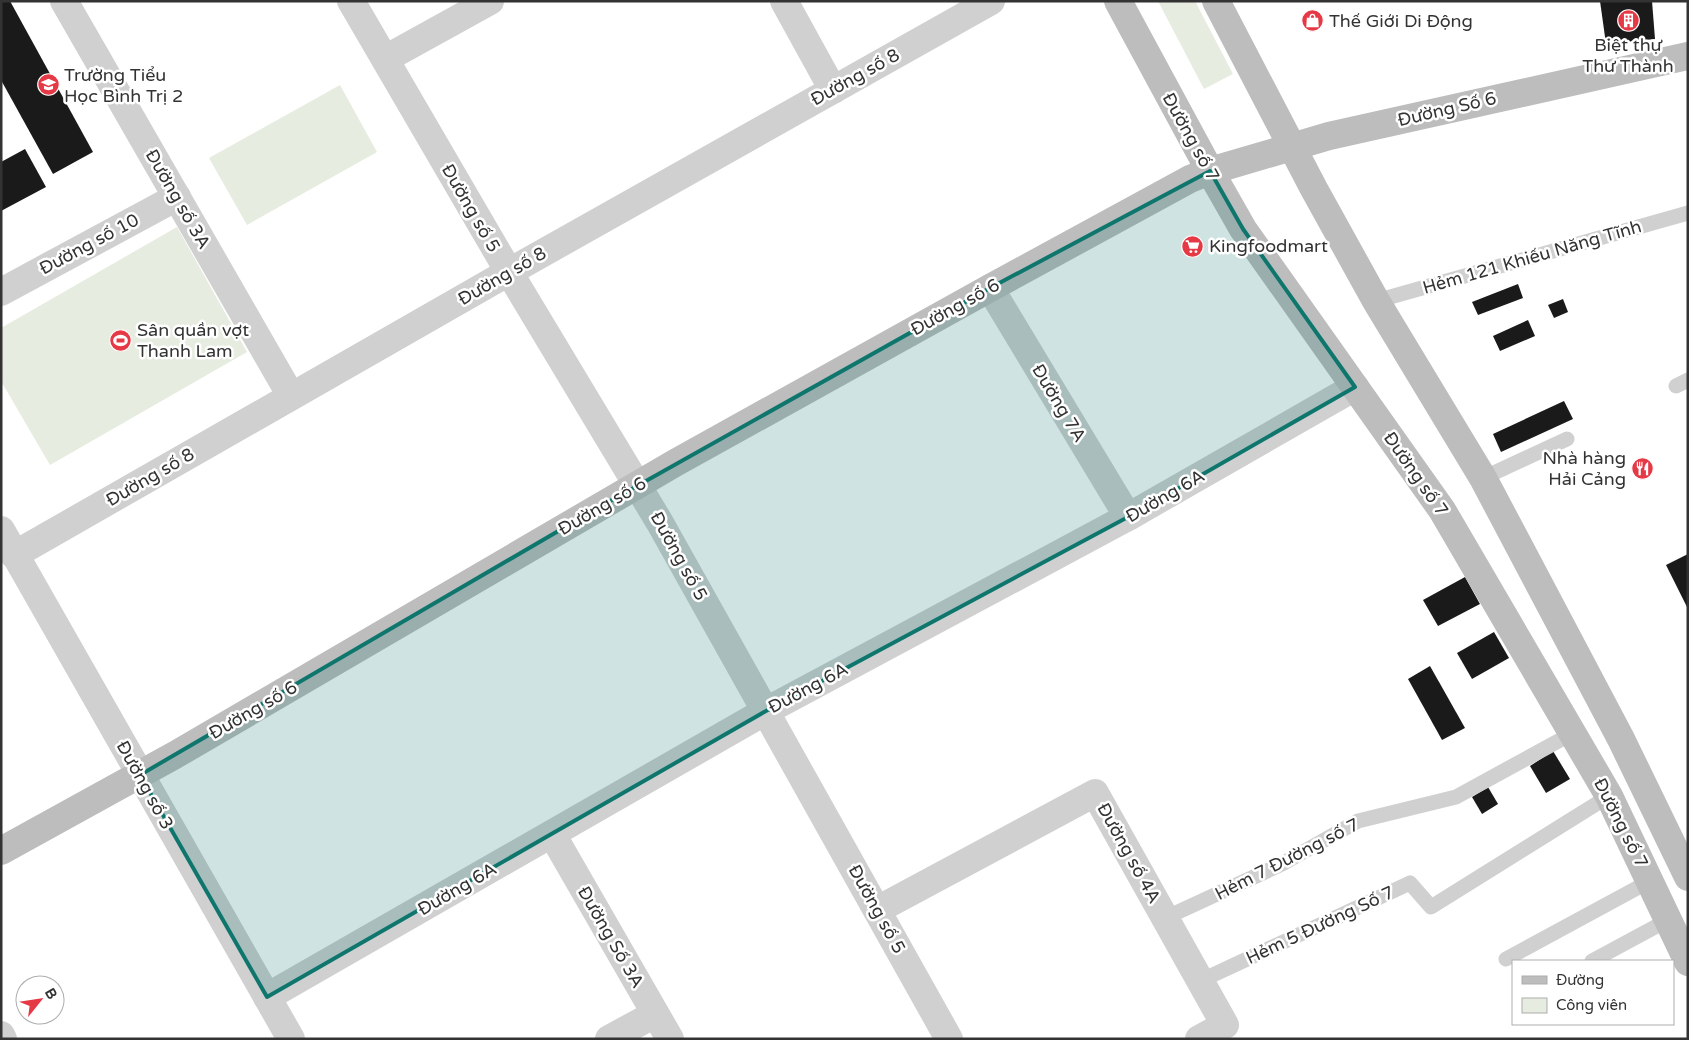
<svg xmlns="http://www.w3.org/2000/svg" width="1689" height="1040" font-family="'Varela Round',sans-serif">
  <rect width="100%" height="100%" fill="#fff"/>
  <g fill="#e6ecdf">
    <polygon points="1158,1 1195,1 1233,74 1204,89"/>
    <polygon points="340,85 377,152 247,225 209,158"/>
    <polygon points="177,227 247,352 50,465 1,381 1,328"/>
  </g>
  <g fill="#1a1a1a">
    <polygon points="1,1 10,1 93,152 53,174 1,80"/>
    <polygon points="1600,1 1652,1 1655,39 1606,44"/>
    <polygon points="25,149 46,187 1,211 1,162"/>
    <polygon points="1518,284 1523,298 1478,315 1472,302"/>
    <polygon points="1563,299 1568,312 1554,318 1548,305"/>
    <polygon points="1528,320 1535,336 1500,351 1493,336"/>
    <polygon points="1564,401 1573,419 1501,452 1493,434"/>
    <polygon points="1688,554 1688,609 1666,565"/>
    <polygon points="1465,577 1480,604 1438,626 1423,600"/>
    <polygon points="1494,632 1509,658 1472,679 1457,653"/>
    <polygon points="1430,666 1465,728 1442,740 1408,679"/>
    <polygon points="1553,751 1570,779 1546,793 1530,766"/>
    <polygon points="1488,787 1498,804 1482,814 1472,797"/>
  </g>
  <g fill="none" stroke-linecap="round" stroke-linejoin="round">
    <g stroke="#d0d0d0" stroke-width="15">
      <polyline points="1376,301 1688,213"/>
      <polyline points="1676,386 1688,380"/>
      <polyline points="1483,478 1567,439"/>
      <polyline points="1165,918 1282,864 1358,821 1456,797 1573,733"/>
      <polyline points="1506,959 1650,881"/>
      <polyline points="1592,961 1668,920"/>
      <polyline points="1200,981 1410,883 1431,907 1609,796"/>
    </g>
    <g stroke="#d0d0d0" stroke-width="28">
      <polyline points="64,1 291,396"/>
      <polyline points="351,1 509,272 660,523 949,1039"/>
      <polyline points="784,1 833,90"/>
      <polyline points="385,59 490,1"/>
      <polyline points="990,288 1128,517"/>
      <polyline points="1,292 177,197"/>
      <polyline points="1,530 291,1039"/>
      <polyline points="14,555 509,272 991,1"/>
      <polyline points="552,834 670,1039"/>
      <polyline points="877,910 1095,793 1225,1025 1199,1039"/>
      <polyline points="267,997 766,711 1128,517 1355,387"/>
      <polyline points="1,1035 3,1039"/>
      <polyline points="609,1039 655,1014"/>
    </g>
    <g stroke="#bdbdbd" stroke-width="28">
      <polyline points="1118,1 1210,171 1243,229 1442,510 1609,796 1688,962"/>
      <polyline points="1216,1 1314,189 1376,301 1483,478 1621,739 1688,877"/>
      <polyline points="1,851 175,755 675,463 990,288 1190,179 1210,171 1329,136 1688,56"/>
    </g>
  </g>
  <path fill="#0f766e" fill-opacity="0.2" stroke="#0f766e" stroke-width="4" stroke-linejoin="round" d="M1210,171L1243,229L1355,387L1128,517L766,711L267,997L140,775L596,509L990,288Z"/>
  <defs>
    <symbol id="building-disc" viewBox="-11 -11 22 22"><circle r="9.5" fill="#e63946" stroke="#fff"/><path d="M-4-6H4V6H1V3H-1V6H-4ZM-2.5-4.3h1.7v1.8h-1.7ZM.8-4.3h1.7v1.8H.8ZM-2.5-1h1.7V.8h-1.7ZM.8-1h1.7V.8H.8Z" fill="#fff"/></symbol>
    <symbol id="shop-disc" viewBox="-11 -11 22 22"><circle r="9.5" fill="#e63946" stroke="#fff"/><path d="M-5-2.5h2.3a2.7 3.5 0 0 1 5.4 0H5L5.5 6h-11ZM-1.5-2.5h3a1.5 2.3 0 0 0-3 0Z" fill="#fff"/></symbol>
    <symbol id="school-disc" viewBox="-11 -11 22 22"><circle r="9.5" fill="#e63946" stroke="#fff"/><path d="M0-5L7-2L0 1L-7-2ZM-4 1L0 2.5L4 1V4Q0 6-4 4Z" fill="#fff"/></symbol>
    <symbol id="supermarket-disc" viewBox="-11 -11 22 22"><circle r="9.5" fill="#e63946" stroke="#fff"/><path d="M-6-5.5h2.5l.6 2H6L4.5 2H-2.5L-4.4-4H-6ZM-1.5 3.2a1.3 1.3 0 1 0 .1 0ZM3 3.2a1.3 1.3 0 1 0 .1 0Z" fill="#fff"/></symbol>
    <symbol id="stadium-disc" viewBox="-11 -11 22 22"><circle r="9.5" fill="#e63946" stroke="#fff"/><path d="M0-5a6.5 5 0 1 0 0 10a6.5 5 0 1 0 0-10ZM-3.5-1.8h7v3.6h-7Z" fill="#fff"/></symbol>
    <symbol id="restaurant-disc" viewBox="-11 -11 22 22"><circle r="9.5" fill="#e63946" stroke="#fff"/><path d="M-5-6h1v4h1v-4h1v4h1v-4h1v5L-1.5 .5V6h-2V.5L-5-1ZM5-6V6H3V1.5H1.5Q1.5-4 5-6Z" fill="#fff"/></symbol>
  </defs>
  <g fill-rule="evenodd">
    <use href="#building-disc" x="1616" y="8" width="25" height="25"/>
    <use href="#shop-disc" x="1300" y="8" width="25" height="25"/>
    <use href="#school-disc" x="36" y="72" width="25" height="25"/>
    <use href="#supermarket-disc" x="1180" y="234" width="25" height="25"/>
    <use href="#stadium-disc" x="108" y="328" width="25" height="25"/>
    <use href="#restaurant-disc" x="1630" y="456" width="25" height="25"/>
  </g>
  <g text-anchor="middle" stroke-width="5" stroke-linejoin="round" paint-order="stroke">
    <g font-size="18" fill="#333" stroke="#fff" text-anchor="start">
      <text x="1329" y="27">Thế Giới Di Động</text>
      <text x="1628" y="51" text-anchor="middle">Biệt thự<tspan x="1628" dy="21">Thư Thành</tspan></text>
      <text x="64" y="81">Trường Tiểu<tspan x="64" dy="21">Học Bình Trị 2</tspan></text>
      <text x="1209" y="252">Kingfoodmart</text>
      <text x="137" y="336">Sân quần vợt<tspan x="137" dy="21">Thanh Lam</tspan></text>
      <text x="1626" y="464" text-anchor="end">Nhà hàng<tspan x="1626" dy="21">Hải Cảng</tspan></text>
    </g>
    <g font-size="18" fill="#333" stroke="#fff">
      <text transform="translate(855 77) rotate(-29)" y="6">Đường số 8</text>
      <text transform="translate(1447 109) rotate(-13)" y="6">Đường Số 6</text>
      <text transform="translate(1191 137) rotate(61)" y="6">Đường số 7</text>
      <text transform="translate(178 199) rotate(60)" y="6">Đường số 3A</text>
      <text transform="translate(471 208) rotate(60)" y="6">Đường số 5</text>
      <text transform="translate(89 244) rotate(-28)" y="6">Đường số 10</text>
      <text transform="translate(1532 257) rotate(-16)" y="6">Hẻm 121 Khiếu Năng Tĩnh</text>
      <text transform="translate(502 276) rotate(-30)" y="6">Đường số 8</text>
      <text transform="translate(955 307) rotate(-29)" y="6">Đường số 6</text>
      <text transform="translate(1059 403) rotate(59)" y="6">Đường 7A</text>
      <text transform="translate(1416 474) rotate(55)" y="6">Đường số 7</text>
      <text transform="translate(150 477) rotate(-30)" y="6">Đường số 8</text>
      <text transform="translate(1165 496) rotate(-30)" y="6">Đường 6A</text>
      <text transform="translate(602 506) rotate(-30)" y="6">Đường số 6</text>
      <text transform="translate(679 556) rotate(61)" y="6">Đường số 5</text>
      <text transform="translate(808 688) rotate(-28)" y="6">Đường 6A</text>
      <text transform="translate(253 710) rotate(-30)" y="6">Đường số 6</text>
      <text transform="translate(145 785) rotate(61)" y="6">Đường số 3</text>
      <text transform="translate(1621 823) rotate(63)" y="6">Đường số 7</text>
      <text transform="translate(1129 853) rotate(61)" y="6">Đường số 4A</text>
      <text transform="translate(1287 859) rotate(-27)" y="6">Hẻm 7 Đường số 7</text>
      <text transform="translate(457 889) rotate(-30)" y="6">Đường 6A</text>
      <text transform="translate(877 909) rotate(61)" y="6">Đường số 5</text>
      <text transform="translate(1320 925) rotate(-25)" y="6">Hẻm 5 Đường Số 7</text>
      <text transform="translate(611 937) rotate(60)" y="6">Đường Số 3A</text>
    </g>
  </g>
  <rect width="1689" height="1040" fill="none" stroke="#333333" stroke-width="5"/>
  <rect x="1512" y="960" width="162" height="65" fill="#ffffff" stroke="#adadad"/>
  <rect x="1522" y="976" width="25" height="8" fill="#bdbdbd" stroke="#adadad"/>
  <text x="1556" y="985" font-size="15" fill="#333333">Đường</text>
  <rect x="1522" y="998" width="25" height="15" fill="#e6ecdf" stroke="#adadad"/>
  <text x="1556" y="1010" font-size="15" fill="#333333">Công viên</text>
  <g transform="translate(40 1000) rotate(60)"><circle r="24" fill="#ffffff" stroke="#adadad"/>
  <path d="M0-4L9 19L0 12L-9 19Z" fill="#e63946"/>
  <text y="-8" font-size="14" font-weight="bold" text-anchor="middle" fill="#333333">B</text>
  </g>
</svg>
